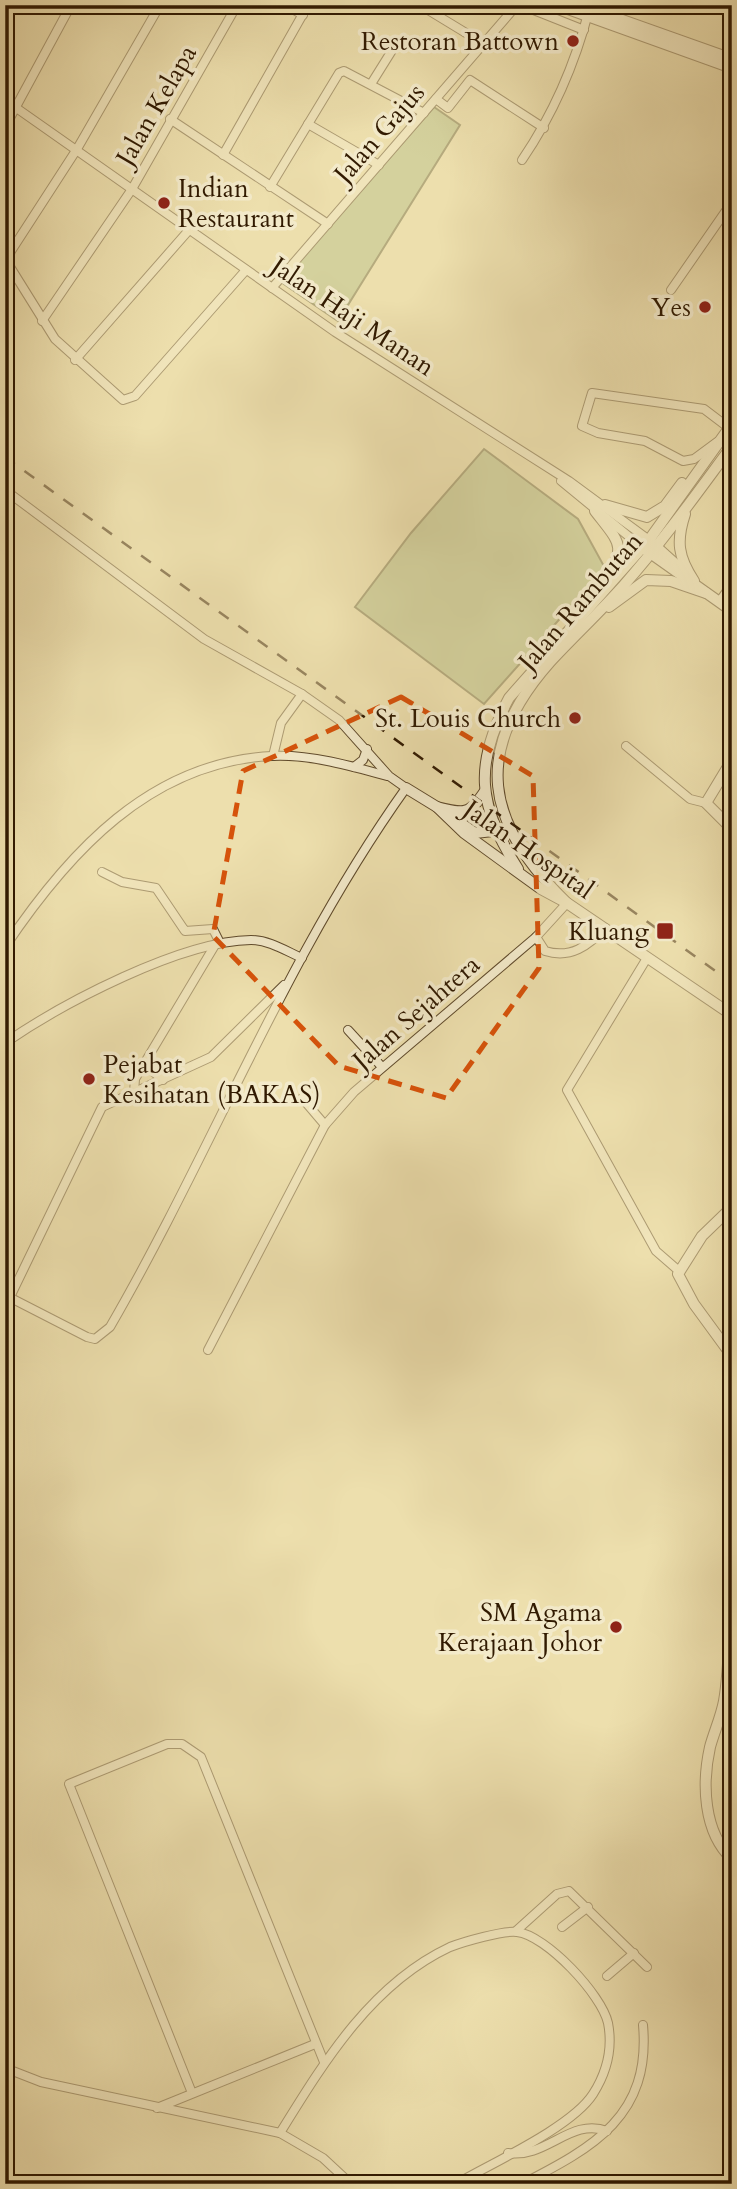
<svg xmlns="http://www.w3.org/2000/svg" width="737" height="2189" font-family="Cardo,serif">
  <rect width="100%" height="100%" fill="#eddfad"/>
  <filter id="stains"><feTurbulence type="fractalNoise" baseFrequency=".00286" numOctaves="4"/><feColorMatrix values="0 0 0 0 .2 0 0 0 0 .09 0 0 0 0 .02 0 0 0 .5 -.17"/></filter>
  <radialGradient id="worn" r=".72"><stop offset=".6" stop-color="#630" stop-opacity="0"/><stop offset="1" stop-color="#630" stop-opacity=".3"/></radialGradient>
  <g fill="#b6c28b" stroke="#746e46" stroke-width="2">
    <polygon points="434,107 460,125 338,321 281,282"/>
    <polygon points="484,449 578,519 605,568 484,704 355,607 411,533"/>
  </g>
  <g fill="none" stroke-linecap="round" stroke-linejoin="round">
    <defs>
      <g id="minor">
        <polyline points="160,5 77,149 11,251 7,262 55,339 123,400 135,396 246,270"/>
        <polyline points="285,5 303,15"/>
        <polyline points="420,5 484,44"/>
        <polyline points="521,5 584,30"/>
        <polyline points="371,84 396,44"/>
        <polyline points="436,99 448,108 470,80 544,128"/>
        <polyline points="5,100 335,332 569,481 649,540"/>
        <polyline points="170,119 328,224"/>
        <polyline points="308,124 379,165"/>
        <polyline points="5,127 71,5"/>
        <polyline points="223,155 308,5"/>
        <path d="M522,160C554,113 575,64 589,10"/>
        <polyline points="270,187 339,73 344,71 424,113"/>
        <polyline points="272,288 517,5"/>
        <polyline points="671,290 732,202"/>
        <polyline points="42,321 132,189 237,5"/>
        <polyline points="75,360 189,230"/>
        <polyline points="717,442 694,459 683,461 645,441 598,433 582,426 592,393 704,409 729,428"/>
        <polyline points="561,481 643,548"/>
        <path d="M5,490L204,639L302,694L339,720L389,776L406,788C286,956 213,1149 110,1327L95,1339L87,1337L5,1295"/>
        <polyline points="719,602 732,584"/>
        <polyline points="626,746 690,799 706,803"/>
        <polyline points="273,756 281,723 302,694"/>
        <polyline points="354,767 363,760 367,749"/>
        <polyline points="102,872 122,882 156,888 185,931 213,929 220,943"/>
        <path d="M536,937L545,951C571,959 588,946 605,928"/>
        <path d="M5,947C68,853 150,762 272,756C309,754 352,766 387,776"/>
        <polyline points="647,958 567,1090 656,1251 679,1271"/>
        <polyline points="348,1030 382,1067"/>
        <path d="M5,1043C63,1003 181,941 251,940C269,940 286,951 302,958"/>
        <polyline points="145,1065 163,1080"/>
        <polyline points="134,1092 135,1079 215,945"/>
        <polyline points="302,1098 325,1125"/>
        <polyline points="10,1297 102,1107 211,1057 284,985"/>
        <polyline points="208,1350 325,1125 354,1092 536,937 567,903"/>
        <polyline points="562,1927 588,1907"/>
        <polyline points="516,1931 557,1894 569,1891 647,1967"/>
        <polyline points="607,1976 634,1953"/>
        <polyline points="5,2068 41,2082 280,2133 323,2158 351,2184"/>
        <polyline points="192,2093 69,1784 167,1744 182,1744 201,1757 324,2062"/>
        <polyline points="157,2108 315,2044"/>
        <path d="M280,2133C324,2062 371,1984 450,1947C463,1942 504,1930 517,1932C546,1935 602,1995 608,2023C613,2049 607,2072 593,2094C572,2127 492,2163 456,2184"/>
        <path d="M508,2153C546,2159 571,2117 607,2131"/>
        <path d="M522,2184C594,2147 651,2116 643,2025"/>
      </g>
      <g id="tertiary">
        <polyline points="557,5 732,68"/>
        <polyline points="580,5 732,59"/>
        <polyline points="605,505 647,517 665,506 682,483"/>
        <path d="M595,511C622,546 626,544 604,585"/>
        <path d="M685,514C676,541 678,557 694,581"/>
        <polyline points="652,543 682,570"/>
        <polyline points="646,550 732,611"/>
        <polyline points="609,607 646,580 671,581 706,593"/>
        <polyline points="732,760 706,803 732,829"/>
        <polyline points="406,788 437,807 464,833 541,889 567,903 732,1015"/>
        <path d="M437,807C465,814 469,815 485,791"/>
        <polyline points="458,821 475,833 502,830"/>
        <path d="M518,869C478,806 473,765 509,698L649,540L732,424"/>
        <path d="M567,903C485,824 471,751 550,662C574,636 600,612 624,585C663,541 697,493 732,446"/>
        <polyline points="732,1207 702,1236 678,1274 694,1304 732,1356"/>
        <path d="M732,1593C729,1628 730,1666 724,1701C721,1717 714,1732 710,1747C702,1783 703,1832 732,1859"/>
      </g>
    </defs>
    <use href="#minor" stroke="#604b2c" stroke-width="10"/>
    <use href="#tertiary" stroke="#604b2c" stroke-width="12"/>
    <use href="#minor" stroke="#f3eaca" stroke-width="8"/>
    <use href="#tertiary" stroke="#f3eaca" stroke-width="10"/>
    <polyline stroke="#311a01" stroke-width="2.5" stroke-dasharray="12 12" stroke-linecap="butt" points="5,457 732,983"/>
  </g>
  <path d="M0 0H737V2189H0ZM401,697L533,776L539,968L446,1098L339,1066L213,936L243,771Z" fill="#eddfad" fill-opacity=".55" fill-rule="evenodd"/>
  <path fill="none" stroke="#d6530b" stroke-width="5" stroke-dasharray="14 9" stroke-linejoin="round" d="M401,697L533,776L539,968L446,1098L339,1066L213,936L243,771Z"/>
  <g fill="#8f2418" stroke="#f3eaca" stroke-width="2.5">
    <circle cx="573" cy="41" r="7"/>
    <circle cx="164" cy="203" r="7"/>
    <circle cx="705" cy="307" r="7"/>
    <circle cx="575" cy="718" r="7"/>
    <rect x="656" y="922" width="18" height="18" rx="3.5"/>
    <circle cx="89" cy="1079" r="7"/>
    <circle cx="616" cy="1627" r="7"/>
  </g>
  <g text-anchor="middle" stroke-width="7" stroke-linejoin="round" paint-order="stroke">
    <g font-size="26" fill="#311a01" stroke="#f3eaca" text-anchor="end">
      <text x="559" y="50">Restoran Battown</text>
      <text x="178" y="197" text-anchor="start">Indian<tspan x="178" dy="30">Restaurant</tspan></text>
      <text x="691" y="316">Yes</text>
      <text x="561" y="727">St. Louis Church</text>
      <text x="649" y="940">Kluang</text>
      <text x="103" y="1073" text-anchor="start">Pejabat<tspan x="103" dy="30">Kesihatan (BAKAS)</tspan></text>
      <text x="602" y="1621">SM Agama<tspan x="602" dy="30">Kerajaan Johor</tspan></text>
    </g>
    <g font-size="26" fill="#311a01" stroke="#f3eaca">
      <text transform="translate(156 105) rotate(-60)" y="9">Jalan Kelapa</text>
      <text transform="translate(379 133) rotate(-49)" y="9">Jalan Gajus</text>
      <text transform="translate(353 316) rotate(34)" y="9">Jalan Haji Manan</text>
      <text transform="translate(580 601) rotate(-49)" y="9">Jalan Rambutan</text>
      <text transform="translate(529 849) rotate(35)" y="9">Jalan Hospital</text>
      <text transform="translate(416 1012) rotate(-41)" y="9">Jalan Sejahtera</text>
    </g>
  </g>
  <rect width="737" height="2189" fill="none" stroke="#eddfad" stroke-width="28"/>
  <rect x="7" y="7" width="723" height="2175" fill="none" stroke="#311a01" stroke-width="3.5"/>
  <rect x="14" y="14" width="709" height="2161" fill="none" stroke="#311a01" stroke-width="2"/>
  <rect width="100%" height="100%" filter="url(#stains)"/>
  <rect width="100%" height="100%" fill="url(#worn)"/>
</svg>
